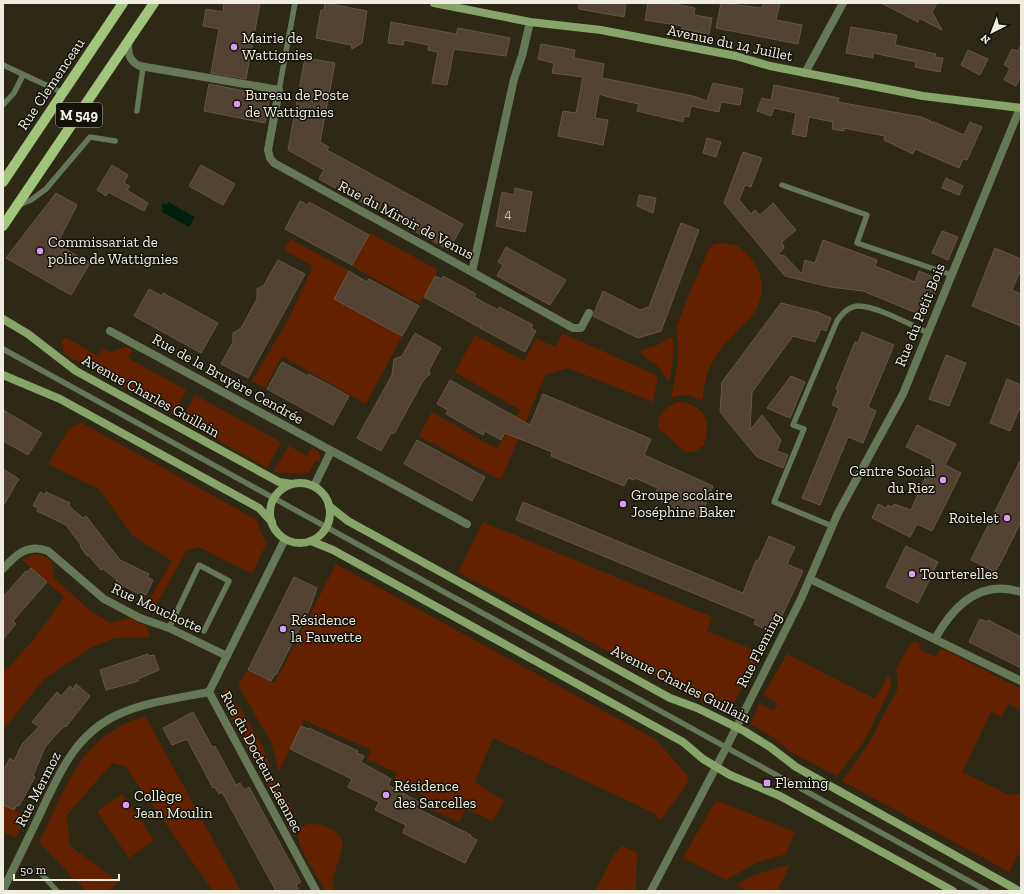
<svg xmlns="http://www.w3.org/2000/svg" width="1024" height="894" font-family="'Zilla Slab',serif">
  <rect width="100%" height="100%" fill="#2d2915"/>
  <g fill="#642100">
    <polygon points="370,233 438,270 420,304 352,266"/>
    <polygon points="290,239 349,271 334,299 402,336 366,404 282,356 265,388 252,381 289,318 313,266 284,250"/>
    <path d="M722,243C727,244 733,244 737,246C751,255 763,273 762,290C761,297 758,305 756,311C729,340 705,357 703,399L701,400C690,394 682,394 671,398L678,362L677,326L688,296L709,249L714,244Z"/>
    <polygon points="562,333 658,376 653,402 568,368 545,375 501,480 419,436 432,412 497,449 520,410 455,372 475,335 524,361 536,339 556,347"/>
    <polygon points="670,337 673,340 673,356 670,380 667,380 658,366 641,354 641,350 658,345"/>
    <polygon points="67,338 98,356 102,348 110,352 126,347 132,350 128,358 186,390 174,414 66,355 62,346 62,339"/>
    <polygon points="195,395 281,442 267,468 181,420"/>
    <path d="M677,402C704,403 712,421 704,445L694,452H685L668,436L659,430C656,415 665,408 677,402Z"/>
    <polygon points="80,422 257,520 262,536 267,542 252,574 199,547 187,550 152,612 146,606 172,561 133,536 99,489 48,464 68,430"/>
    <path d="M289,446L307,456L312,448C319,450 321,455 320,462L316,460L309,473C296,471 285,476 273,471Z"/>
    <polygon points="483,522 712,617 707,631 761,653 729,712 672,685 458,572"/>
    <polygon points="32,555 43,556 52,561 53,577 87,608 110,623 129,618 147,627 150,637 115,638 92,647 43,680 3,730 3,671 8,668 34,639 64,597 22,560"/>
    <polygon points="336,564 655,739 688,776 687,784 660,821 654,813 493,738 475,782 504,801 493,821 466,809 459,822 422,806 426,797 394,780 397,773 367,759 371,750 304,720 279,771 271,742 238,685 247,671 275,683"/>
    <polygon points="918,642 921,650 935,657 939,650 943,649 1021,689 1021,710 1008,704 1002,717 991,712 962,772 1009,795 1021,793 1021,852 1016,858 1009,872 842,781 869,743 898,688 896,669 908,647 912,643"/>
    <polygon points="787,654 875,699 889,674 891,687 864,741 837,776 789,751 773,737 750,724 760,703 773,711 778,704 763,695"/>
    <polygon points="227,687 232,699 240,708 263,747 273,779 292,808 291,811 287,811 275,800 224,705 223,692"/>
    <path d="M145,716L241,891H213L125,766L112,763L67,815L70,846L119,882L108,891H86L39,842C67,786 80,736 145,716Z"/>
    <polygon points="122,794 154,840 129,858 97,811"/>
    <polygon points="716,800 795,832 786,854 756,863 726,880 683,858"/>
    <polygon points="3,805 26,816 16,838 3,832"/>
    <path d="M309,824C324,824 340,829 343,845L332,882L335,891H326C317,875 296,847 297,828Z"/>
    <polygon points="622,846 637,852 636,891 595,891 615,853"/>
    <path d="M790,865L777,891H748L736,885C753,874 771,869 790,865Z"/>
  </g>
  <polygon fill="#001f0f" points="168,202 195,217 189,227 162,212 164,208 161,207 163,203 166,205"/>
  <g fill="#514231" stroke="#665644">
    <polygon points="224,3 260,3 246,79 211,73 219,29 203,26 206,9 223,12"/>
    <polygon points="325,3 367,11 362,43 352,49 351,45 316,38 321,10 324,10"/>
    <polygon points="579,3 626,3 624,17 579,9"/>
    <polygon points="648,3 670,3 695,8 694,15 712,18 709,34 682,29 682,26 645,20"/>
    <polygon points="721,3 761,8 764,3 780,3 776,20 802,25 798,44 716,28"/>
    <polygon points="881,3 937,3 932,12 942,30 919,18 918,22"/>
    <polygon points="391,22 456,34 458,28 510,38 506,56 454,49 447,85 432,83 438,52 428,50 429,45 404,40 403,45 388,43"/>
    <polygon points="851,27 897,35 895,45 936,54 935,57 943,58 940,72 915,67 916,62 873,53 873,58 846,53"/>
    <polygon points="541,44 575,50 574,58 604,64 602,78 693,96 707,101 713,83 743,89 740,105 721,102 719,112 691,106 689,117 684,116 683,122 637,111 639,104 612,98 599,94 595,118 608,120 603,145 558,136 563,111 576,113 583,77 552,73 554,63 538,59"/>
    <polygon points="1021,45 1021,76 1016,86 1004,80 1010,68 1004,65 1012,49 1018,51"/>
    <polygon points="968,50 988,59 980,75 961,65"/>
    <polygon points="305,58 335,63 320,142 329,147 327,150 463,224 449,250 398,222 403,212 383,201 378,211 319,179 324,170 288,150"/>
    <polygon points="209,84 270,96 265,123 204,111"/>
    <polygon points="774,85 839,98 838,102 921,117 931,121 931,123 934,122 964,135 970,122 982,127 967,160 963,159 959,168 915,149 913,154 884,140 885,136 844,128 844,131 832,129 833,122 809,117 806,137 792,134 796,113 774,108 771,116 757,111 762,98 771,100"/>
    <polygon points="707,138 721,142 716,157 703,153"/>
    <polygon points="743,152 762,158 751,187 745,185 739,200 751,214 755,210 760,215 773,203 796,230 782,242 784,248 778,254 785,256 802,274 805,260 815,263 823,240 877,260 875,266 915,282 919,271 940,280 924,316 863,291 830,287 785,276 724,203"/>
    <polygon points="112,165 128,175 124,183 130,186 127,190 148,203 144,211 108,192 106,196 97,190"/>
    <polygon points="201,165 235,184 223,205 189,186"/>
    <polygon points="946,178 963,186 959,195 942,188"/>
    <polygon points="515,188 532,192 525,232 496,226 502,192 514,195"/>
    <polygon points="56,193 77,205 57,244 90,263 71,295 6,258"/>
    <polygon points="639,195 656,198 653,213 637,206"/>
    <polygon points="300,201 308,205 309,202 369,235 352,265 285,229"/>
    <polygon points="681,223 699,230 661,331 638,338 593,316 603,291 640,310 649,307"/>
    <polygon points="942,231 958,237 948,260 932,253"/>
    <polygon points="506,247 566,280 550,305 497,276 503,265 498,262"/>
    <polygon points="995,248 1021,259 1021,269 1012,290 1021,294 1021,326 972,306"/>
    <polygon points="278,260 305,274 248,378 221,364 233,342 233,333 241,328 257,299 257,289 264,285"/>
    <polygon points="349,271 367,282 369,279 419,306 402,336 334,299"/>
    <polygon points="435,276 442,279 443,276 476,294 474,297 498,310 499,307 533,325 531,328 536,331 525,352 480,328 481,326 479,327 424,297"/>
    <polygon points="149,289 162,296 163,293 218,323 201,353 134,316"/>
    <polygon points="781,303 817,312 831,318 826,331 821,329 815,342 793,336 752,392 750,430 762,415 781,440 777,451 788,455 783,468 757,457 720,412 722,382"/>
    <polygon points="862,332 894,345 868,407 876,411 863,443 848,437 820,505 802,498 839,408 832,405 838,390 836,389 855,342 858,343"/>
    <polygon points="415,333 441,348 429,370 430,374 423,381 394,434 391,433 381,451 357,438 392,375 394,359 402,356"/>
    <polygon points="946,355 966,363 949,406 929,399"/>
    <polygon points="282,362 308,376 309,374 349,396 333,425 267,389"/>
    <polygon points="791,376 805,382 790,418 767,408"/>
    <polygon points="1007,379 1021,385 1021,405 1010,431 990,423"/>
    <polygon points="450,380 530,425 543,394 651,439 644,455 713,486 700,518 652,498 658,488 635,478 634,480 628,478 624,486 551,456 552,452 505,433 501,440 485,431 483,435 446,414 448,410 437,404"/>
    <polygon points="3,410 42,433 28,455 3,441"/>
    <polygon points="917,425 956,444 945,465 961,473 932,531 917,524 910,537 872,518 878,504 886,508 888,505 892,507 894,504 911,510 933,460 906,447"/>
    <polygon points="417,440 485,477 472,501 404,464"/>
    <polygon points="1021,459 1021,522 999,566 998,566 995,572 971,560"/>
    <polygon points="3,469 19,479 3,506"/>
    <polygon points="40,492 45,495 46,492 70,503 69,506 83,518 86,516 120,560 149,574 147,577 153,580 146,595 140,592 139,594 116,582 117,580 103,569 101,570 88,555 87,556 80,546 81,545 66,525 37,511 38,508 33,506"/>
    <polygon points="523,502 743,593 756,560 758,561 769,536 795,547 787,564 803,571 774,633 754,624 756,619 516,520"/>
    <polygon points="906,546 938,562 918,603 886,587"/>
    <polygon points="31,568 47,582 13,621 16,624 3,639 3,597 26,571 27,572"/>
    <polygon points="294,577 317,588 310,608 276,675 275,674 271,681 248,670"/>
    <polygon points="980,619 988,622 988,620 1021,637 1021,668 969,642"/>
    <polygon points="148,654 149,656 154,655 159,670 138,679 139,681 106,690 100,670"/>
    <polygon points="76,684 90,696 66,727 64,726 45,747 33,776 35,777 19,806 17,805 14,810 3,805 3,771 10,758 14,761 22,744 39,727 32,722 57,692 61,696 70,686 73,689"/>
    <polygon points="193,712 212,747 215,746 236,785 240,783 244,790 249,787 301,882 296,885 299,891 276,891 222,792 219,794 215,787 213,788 187,739 172,745 163,728"/>
    <polygon points="301,726 308,729 309,728 358,751 357,753 364,756 361,762 391,779 388,785 419,802 416,808 471,835 470,836 477,840 465,863 403,833 406,825 375,810 379,802 348,787 352,779 290,749"/>
  </g>
  <g fill="none" stroke-linecap="round" stroke-linejoin="round">
    <g stroke="#657754" stroke-width="5.5">
      <polyline points="3,65 63,93"/>
      <polyline points="279,90 295,3"/>
      <polyline points="3,105 14,93 23,75"/>
      <polyline points="137,111 143,67"/>
      <polyline points="782,185 867,215 857,243 952,275"/>
      <polyline points="19,205 31,200 46,189 90,137 115,141"/>
      <polyline points="3,349 987,891"/>
      <path d="M832,526L774,502L804,429L793,425L837,321C841,315 846,309 853,307C868,301 913,326 928,333"/>
      <polyline points="169,628 199,565 229,581 204,631"/>
      <polyline points="37,869 57,891"/>
    </g>
    <g stroke="#657754" stroke-width="8">
      <path d="M128,43C128,54 129,61 140,66L279,90L268,150L270,158L274,163L472,272L514,79L522,56L530,22"/>
      <polyline points="805,73 843,3"/>
      <polyline points="472,272 573,328 581,328 589,313"/>
      <polyline points="110,331 467,524"/>
      <polyline points="314,486 331,451"/>
      <path d="M3,569C15,555 28,543 48,551L104,599L140,618L169,628L227,656"/>
      <polyline points="810,579 1021,681"/>
      <path d="M935,639C953,606 980,579 1021,592"/>
      <polyline points="209,692 316,891"/>
      <polyline points="209,692 285,539"/>
      <path d="M3,890C15,865 27,841 39,816C58,776 74,735 117,715C145,702 178,698 209,692"/>
      <polyline points="651,891 726,748 801,599 838,513 903,394 1020,108"/>
    </g>
    <g stroke="#87a46a" stroke-width="8">
      <polyline points="434,3 530,22 601,30 736,56 770,66 923,96 1021,108"/>
      <polyline points="3,319 28,334 76,371 279,482 292,484"/>
      <polyline points="3,375 60,399 259,508 272,522"/>
      <circle cx="300" cy="513" r="30"/>
      <polyline points="329,506 348,521 670,698 697,708 744,731 770,747 796,767 1019,891"/>
      <polyline points="311,541 333,550 683,742 703,759 730,775 780,796 953,891"/>
    </g>
    <g stroke="#a1c67b" stroke-width="10">
      <polyline points="3,182 123,3"/>
      <polyline points="3,226 154,3"/>
    </g>
  </g>
  <g fill="#da9af6" stroke="#131209" stroke-width="1.5">
    <circle cx="234" cy="47" r="4"/>
    <circle cx="237" cy="104" r="4"/>
    <circle cx="40" cy="251" r="4"/>
    <circle cx="943" cy="480" r="4"/>
    <circle cx="623" cy="504" r="4"/>
    <circle cx="1007" cy="518" r="4"/>
    <circle cx="912" cy="574" r="4"/>
    <circle cx="283" cy="629" r="4"/>
    <rect x="763" y="779" width="8" height="8" rx="2"/>
    <circle cx="386" cy="795" r="4"/>
    <circle cx="126" cy="805" r="4"/>
  </g>
  <g text-anchor="middle" stroke-width="3" stroke-linejoin="round" paint-order="stroke">
    <g font-size="13" fill="#c8c2b4">
      <text x="508" y="218">4</text>
    </g>
    <rect fill="#131209" stroke="#adaba0" stroke-width="1" x="56" y="103" width="46" height="24" rx="3"/>
    <g font-size="14" font-weight="bold" fill="#efede0">
      <text x="79" y="120">M 549</text>
    </g>
    <g font-size="15" fill="#efede0" stroke="#131209" text-anchor="start">
      <text x="242" y="43">Mairie de<tspan x="242" dy="17">Wattignies</tspan></text>
      <text x="245" y="100">Bureau de Poste<tspan x="245" dy="17">de Wattignies</tspan></text>
      <text x="48" y="247">Commissariat de<tspan x="48" dy="17">police de Wattignies</tspan></text>
      <text x="935" y="476" text-anchor="end">Centre Social<tspan x="935" dy="17">du Riez</tspan></text>
      <text x="631" y="500">Groupe scolaire<tspan x="631" dy="17">Joséphine Baker</tspan></text>
      <text x="999" y="523" text-anchor="end">Roitelet</text>
      <text x="920" y="579">Tourterelles</text>
      <text x="291" y="625">Résidence<tspan x="291" dy="17">la Fauvette</tspan></text>
      <text x="775" y="788">Fleming</text>
      <text x="394" y="791">Résidence<tspan x="394" dy="17">des Sarcelles</tspan></text>
      <text x="134" y="801">Collège<tspan x="134" dy="17">Jean Moulin</tspan></text>
    </g>
    <g font-size="15" fill="#efede0" stroke="#131209">
      <text transform="translate(730 43) rotate(12)" y="5">Avenue du 14 Juillet</text>
      <text transform="translate(51 84) rotate(-56)" y="5">Rue Clemenceau</text>
      <text transform="translate(406 220) rotate(28)" y="5">Rue du Miroir de Venus</text>
      <text transform="translate(920 315) rotate(-68)" y="5">Rue du Petit Bois</text>
      <text transform="translate(228 379) rotate(29)" y="5">Rue de la Bruyère Cendrée</text>
      <text transform="translate(151 396) rotate(29)" y="5">Avenue Charles Guillain</text>
      <text transform="translate(157 608) rotate(25)" y="5">Rue Mouchotte</text>
      <text transform="translate(759 650) rotate(-63)" y="5">Rue Fleming</text>
      <text transform="translate(681 684) rotate(27)" y="5">Avenue Charles Guillain</text>
      <text transform="translate(262 762) rotate(62)" y="5">Rue du Docteur Laennec</text>
      <text transform="translate(38 789) rotate(-63)" y="5">Rue Mermoz</text>
    </g>
  </g>
  <rect width="1024" height="894" fill="none" stroke="#efede0" stroke-width="8"/>
  <g transform="translate(992 32) rotate(222)" stroke="#131209" stroke-width="3" paint-order="stroke">
  <path d="M0-3L7 15L0 10L-7 15Z" fill="#efede0"/>
  <text y="-6" font-size="11" font-weight="bold" text-anchor="middle" fill="#efede0">N</text>
  </g>
  <path d="M14 874v6h105v-6" fill="none" stroke="#efede0" stroke-width="2"/>
  <text x="20" y="874" font-size="12" fill="#efede0" stroke="#131209" stroke-width="3" paint-order="stroke">50 m</text>
</svg>
